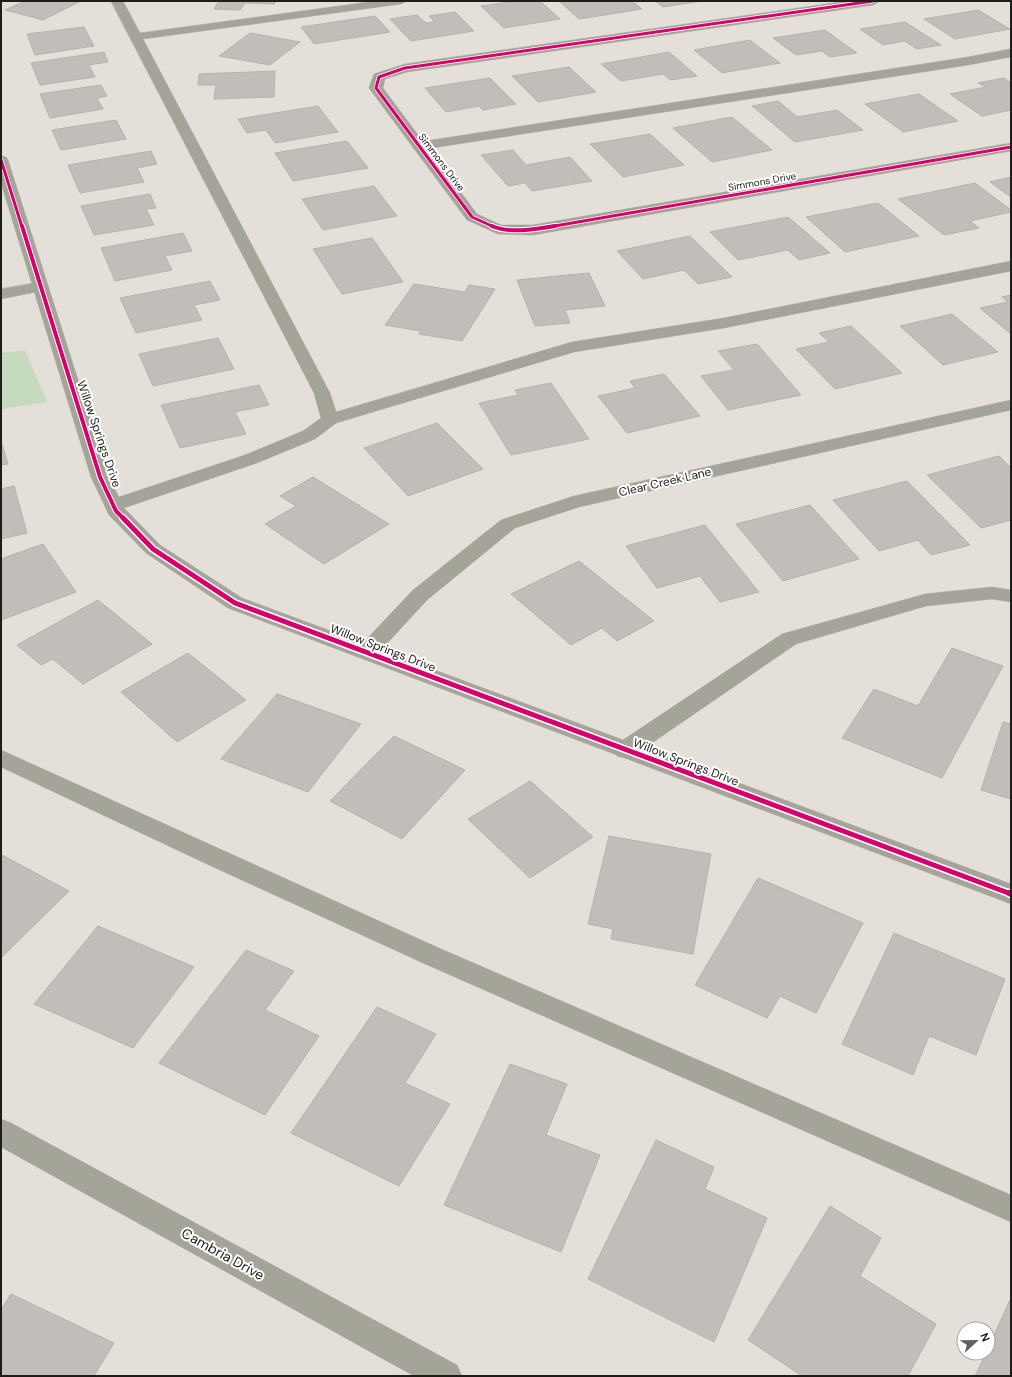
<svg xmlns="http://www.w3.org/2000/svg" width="1012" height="1377" font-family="'DM Sans',sans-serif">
  <rect width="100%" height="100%" fill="#e4dfd9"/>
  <polygon fill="#c5dabc" points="25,350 47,402 1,409 1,353"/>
  <g fill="#c2bdb9" stroke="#b6b1ae">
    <polygon points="25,1 81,1 43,20 5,10"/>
    <polygon points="219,1 276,1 274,4 245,3 240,10 214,9"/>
    <polygon points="517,1 540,1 560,19 504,28 481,6"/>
    <polygon points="559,1 632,1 642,9 579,19"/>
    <polygon points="655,1 702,1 663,7"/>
    <polygon points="978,10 1010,29 955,39 924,19"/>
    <polygon points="455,12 474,31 411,41 390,19 417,15 426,23 435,22 429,16"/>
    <polygon points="375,16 390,32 314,44 301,27"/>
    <polygon points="905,22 941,45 917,49 905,41 883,45 860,29"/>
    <polygon points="84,27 94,46 35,55 27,34"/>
    <polygon points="825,30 857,53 830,57 822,51 796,55 773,38"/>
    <polygon points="250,33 300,42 270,65 219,56"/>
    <polygon points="750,40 780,63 722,73 694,50"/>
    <polygon points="104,52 108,62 89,65 95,77 40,85 31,63"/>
    <polygon points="669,52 697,76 670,80 663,74 621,81 601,64"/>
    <polygon points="569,67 596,92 538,102 512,76"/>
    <polygon points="275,71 274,97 214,99 216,85 198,85 199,74"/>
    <polygon points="490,78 516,104 483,110 479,106 446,112 425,88"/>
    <polygon points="1004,78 1011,83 1011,110 982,116 950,94 986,87 978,83"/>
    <polygon points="101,85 107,96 97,98 103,109 50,118 40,94"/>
    <polygon points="919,94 958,121 903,132 865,104"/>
    <polygon points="778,101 797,117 837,110 863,130 795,142 752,106"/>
    <polygon points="318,106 338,132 275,143 266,130 247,133 238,119"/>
    <polygon points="732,117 772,150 712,162 673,128"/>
    <polygon points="116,120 126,139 61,150 52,130"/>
    <polygon points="650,134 684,165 623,177 590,144"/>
    <polygon points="347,141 368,168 293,181 275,153"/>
    <polygon points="513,150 526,165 570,157 592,181 532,191 525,183 508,186 481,155"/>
    <polygon points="151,151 157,164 137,168 144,182 80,193 68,165"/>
    <polygon points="1011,177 1011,197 990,182"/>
    <polygon points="975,183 1011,210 1011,212 970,221 979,228 944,235 898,199"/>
    <polygon points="374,186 397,216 323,230 302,199"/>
    <polygon points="150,194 156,208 146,209 154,225 94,235 81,206"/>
    <polygon points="878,203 919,236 845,252 806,217"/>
    <polygon points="788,217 830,253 799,260 788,250 738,260 710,232"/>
    <polygon points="183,233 192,251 165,256 172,270 115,281 101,248"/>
    <polygon points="690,236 732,277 698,284 684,270 643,279 617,251"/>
    <polygon points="372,238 403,282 342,294 313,249"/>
    <polygon points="589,273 605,306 565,310 570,323 535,326 517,280"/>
    <polygon points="210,281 220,300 194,305 202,320 136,333 120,298"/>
    <polygon points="414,284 465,292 469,285 495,289 462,341 419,334 421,331 385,325"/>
    <polygon points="1011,295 1011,334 980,308 1008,302 1002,297"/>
    <polygon points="952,314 998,352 943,365 900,326"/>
    <polygon points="851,326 902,373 835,389 796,349 829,342 819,333"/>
    <polygon points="218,338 234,369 153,386 139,354"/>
    <polygon points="757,344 801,395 728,410 701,376 734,370 718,351"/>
    <polygon points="664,374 700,416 627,433 598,396 635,388 630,381"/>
    <polygon points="551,383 589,439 511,455 479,403 518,395 515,390"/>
    <polygon points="259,385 269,405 235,412 246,434 180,448 161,405"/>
    <polygon points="437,423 483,469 408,496 364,448"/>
    <polygon points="1,441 8,464 1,465"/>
    <polygon points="999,456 1011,468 1011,520 981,528 927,475"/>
    <polygon points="313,477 389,524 324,564 265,524 296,506 280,496"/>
    <polygon points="907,481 970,545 931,555 918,540 879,551 833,500"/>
    <polygon points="14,486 27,533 1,539 1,489"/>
    <polygon points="810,505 859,559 783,581 736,524"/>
    <polygon points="705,525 759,592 720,602 700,576 657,588 626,546"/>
    <polygon points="43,544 76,592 1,620 1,559"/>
    <polygon points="579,561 654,621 617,641 602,628 571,645 511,594"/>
    <polygon points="98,600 152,644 83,684 53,659 41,665 17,645"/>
    <polygon points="952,648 1003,666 942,778 842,738 874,689 918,706"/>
    <polygon points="188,653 246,700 177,742 121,692"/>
    <polygon points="277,694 361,724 308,792 221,759"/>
    <polygon points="1003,722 1011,724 1011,799 981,790"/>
    <polygon points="394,736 465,770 402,839 330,801"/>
    <polygon points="530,781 593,837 530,878 468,819"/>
    <polygon points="609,836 711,854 693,954 611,939 613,929 588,924"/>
    <polygon points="1,855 2,855 69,891 1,958"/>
    <polygon points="758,878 863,923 816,1013 780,996 767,1018 695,985"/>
    <polygon points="98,926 194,967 133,1048 34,1004"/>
    <polygon points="894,933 1005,979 976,1055 929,1036 913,1075 842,1044"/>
    <polygon points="246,950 294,971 265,1010 319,1036 265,1115 159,1063"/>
    <polygon points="377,1007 436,1034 405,1083 450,1104 399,1186 291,1133"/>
    <polygon points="510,1064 567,1084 546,1135 600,1155 561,1252 444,1205"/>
    <polygon points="656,1140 714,1167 705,1189 767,1218 714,1342 588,1279"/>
    <polygon points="830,1206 881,1238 860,1276 936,1324 908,1376 802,1376 748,1340"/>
    <polygon points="11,1294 114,1343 94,1376 1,1376 1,1310"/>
    <polygon points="1011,1298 1011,1376 975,1376 986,1353 988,1353 988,1348"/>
  </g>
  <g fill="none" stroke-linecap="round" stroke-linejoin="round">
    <defs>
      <g id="lane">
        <polygon points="111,1 123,1 140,33 376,1 407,1 401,4 143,39 330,393 336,412 572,342 724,318 1011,261 1011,271 724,328 574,352 336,423 315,439 257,463 121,509 114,511 107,509 105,505 107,501 245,455 303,431 321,418 314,393"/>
        <polygon points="1011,49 1011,57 968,65 419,150 414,149 412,146 414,143 419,142 968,57"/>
        <polygon points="41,282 46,284 49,287 46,290 1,299 1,289"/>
        <polygon points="992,587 1011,590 1011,602 992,599 926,606 796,644 633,756 625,758 617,756 614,750 617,744 782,634 925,594"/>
        <polygon points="1,750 441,949 1011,1195 1011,1222 423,963 209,865 1,767"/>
      </g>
      <g id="street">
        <polygon points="848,1 879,1 877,3 873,5 407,72 385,79 383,88 477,214 501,225 533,225 1011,143 1011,151 533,235 498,234 467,220 369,88 374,74 405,64"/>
        <polygon points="1,156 6,157 8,160 109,477 124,508 160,545 242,598 363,643 413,590 501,520 574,496 1011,400 1011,410 579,507 515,528 427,600 381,650 1011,884 1011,904 228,608 146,553 109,515 91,477 1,183"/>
        <polygon points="1,1119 11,1123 457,1365 462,1376 414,1376 1,1147"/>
      </g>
    </defs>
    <use href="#lane" stroke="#c0bcb7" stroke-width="1"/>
    <use href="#street" stroke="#c0bcb7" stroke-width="1"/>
    <use href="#lane" fill="#a5a498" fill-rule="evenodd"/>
    <use href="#street" fill="#a5a498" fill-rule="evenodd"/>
    <defs>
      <g id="cycleway-far3">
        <polyline points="1,160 22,227"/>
        <polyline points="494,227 472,217 376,88 379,77 405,68 873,1"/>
        <polyline points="549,227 1011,147"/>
      </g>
      <g id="cycleway-far2">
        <polyline points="22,226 100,477 116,511 124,519"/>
        <path d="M492,226C509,234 537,229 555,226"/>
      </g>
      <polyline id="cycleway-far1" points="123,518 153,549 235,603 1011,894"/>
      <polyline id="cycleway" points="1009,893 1011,894"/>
    </defs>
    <use href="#cycleway-far3" stroke="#fff" stroke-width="4.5"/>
    <use href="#cycleway-far2" stroke="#fff" stroke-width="6"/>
    <use href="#cycleway-far1" stroke="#fff" stroke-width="8"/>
    <use href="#cycleway" stroke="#fff" stroke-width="9"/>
    <use href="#cycleway-far3" stroke="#d6006c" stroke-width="3"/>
    <use href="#cycleway-far2" stroke="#d6006c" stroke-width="4"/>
    <use href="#cycleway-far1" stroke="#d6006c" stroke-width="5"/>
    <use href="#cycleway" stroke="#d6006c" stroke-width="6"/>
  </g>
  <g text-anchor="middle" stroke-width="4" stroke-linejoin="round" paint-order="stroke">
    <g font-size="10" fill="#1f1d18" stroke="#fff">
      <text transform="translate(442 162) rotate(53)" y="4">Simmons Drive</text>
      <text transform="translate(762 181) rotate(-10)" y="4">Simmons Drive</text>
    </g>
    <g font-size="12" fill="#1f1d18" stroke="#fff">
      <text transform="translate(99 434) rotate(71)" y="4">Willow Springs Drive</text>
      <text transform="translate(665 482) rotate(-13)" y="4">Clear Creek Lane</text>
      <text transform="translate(383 648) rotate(21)" y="4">Willow Springs Drive</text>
      <text transform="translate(686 762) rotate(21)" y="4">Willow Springs Drive</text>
    </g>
    <g font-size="14" fill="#1f1d18" stroke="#fff">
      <text transform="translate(223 1254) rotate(29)" y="5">Cambria Drive</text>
    </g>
  </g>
  <rect width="1012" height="1377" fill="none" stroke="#1f1d18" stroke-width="4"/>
  <g transform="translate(976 1341) rotate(68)"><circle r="19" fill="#ffffff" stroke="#a5a5a3"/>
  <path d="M0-3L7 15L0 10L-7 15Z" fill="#64615c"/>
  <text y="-6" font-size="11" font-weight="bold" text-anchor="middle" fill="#1f1d18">N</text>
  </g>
</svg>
